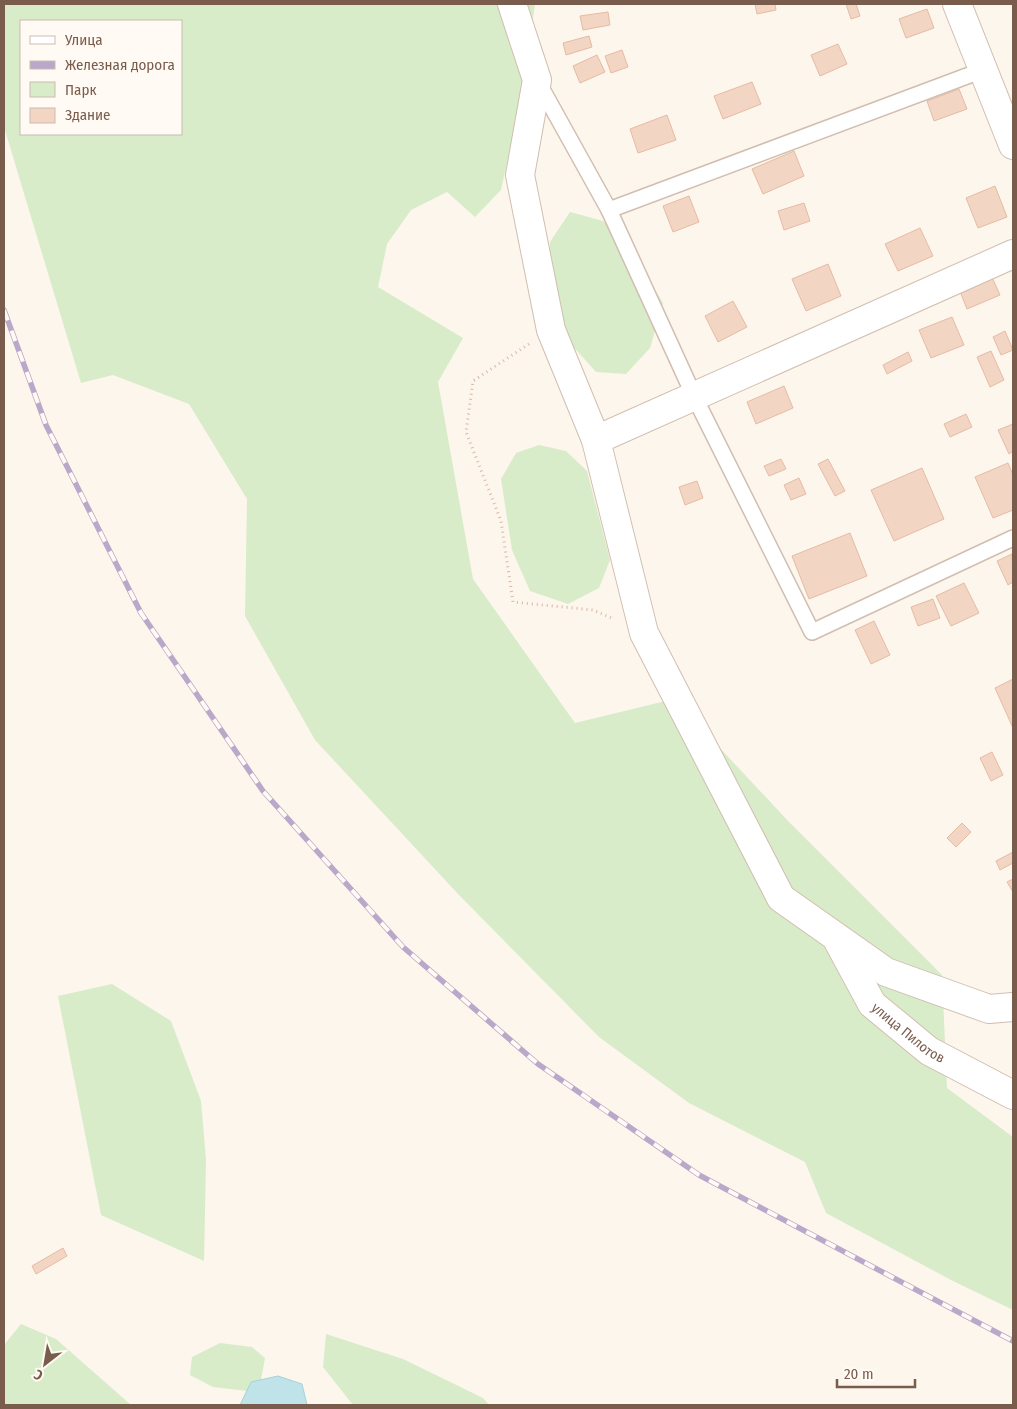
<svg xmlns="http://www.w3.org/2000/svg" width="1017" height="1409" font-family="'Fira Sans Condensed',sans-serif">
  <rect width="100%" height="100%" fill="#fdf6ec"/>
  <g fill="#d8ecc9" fill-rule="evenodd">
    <path d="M4,4H535L523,89L501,190L475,217L447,192L411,210L387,244L378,287L463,338L438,382L473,579L575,723L674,699L790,823L942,975L947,1088L1013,1137V1310L951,1280L826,1213L805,1162L689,1103L599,1037L459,895L315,740L245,616L247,499L189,404L113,375L81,383L4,127ZM21,21H181V134H21Z"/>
    <polygon points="570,212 603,221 626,241 663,303 650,348 626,374 596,372 570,343 549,284 550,242"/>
    <polygon points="539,445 566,451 587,471 610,560 599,588 568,604 530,591 512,550 501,479 516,453"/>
    <polygon points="112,984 171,1021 201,1101 206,1160 204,1261 101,1215 58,996"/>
    <polygon points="21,1324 56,1339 131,1405 5,1405 4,1345"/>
    <polygon points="326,1334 403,1359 483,1398 489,1405 353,1405 323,1367"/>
    <polygon points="220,1343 252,1347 265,1358 261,1380 251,1382 247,1391 213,1387 190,1375 192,1357"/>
  </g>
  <polygon fill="#bfe3e8" stroke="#a5d3da" points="278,1376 302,1384 307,1405 240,1405 251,1382"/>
  <g fill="#f3d5c3" stroke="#e6bba3">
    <polygon points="755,4 775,4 776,10 757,14"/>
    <polygon points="846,4 856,4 860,16 851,19"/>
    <polygon points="927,9 934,28 906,38 899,19"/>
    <polygon points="608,12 610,25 583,30 580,16"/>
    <polygon points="589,36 592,47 566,55 563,43"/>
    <polygon points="838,44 847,64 820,76 811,55"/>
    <polygon points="622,50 628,67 611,73 605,56"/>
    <polygon points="597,55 605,72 580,83 573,66"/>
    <polygon points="752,82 761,104 723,119 714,96"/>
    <polygon points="959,89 967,109 934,121 927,101"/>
    <polygon points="667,115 676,140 638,153 630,129"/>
    <polygon points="794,151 804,176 763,194 752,169"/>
    <polygon points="995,186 1007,217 978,228 966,198"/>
    <polygon points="689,196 699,222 673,232 663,206"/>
    <polygon points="804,203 810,221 784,230 778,211"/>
    <polygon points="920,228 933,256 898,271 885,244"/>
    <polygon points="828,264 841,296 806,311 792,279"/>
    <polygon points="991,275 1000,295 967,309 959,289"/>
    <polygon points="733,301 747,327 718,342 705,316"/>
    <polygon points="952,317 964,345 931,358 919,330"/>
    <polygon points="1005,331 1013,350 1001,355 993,337"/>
    <polygon points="991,351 1004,380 990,387 977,357"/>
    <polygon points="908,352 912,361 887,374 883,365"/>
    <polygon points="784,386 793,408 756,424 747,402"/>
    <polygon points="966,414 972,427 950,437 944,424"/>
    <polygon points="1013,424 1013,451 1009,454 998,430"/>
    <polygon points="781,459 786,469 769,476 764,466"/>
    <polygon points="828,459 845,491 835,496 818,464"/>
    <polygon points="1008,463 1013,475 1013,510 993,518 975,477"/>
    <polygon points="922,468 944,519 894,541 871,490"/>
    <polygon points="799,478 806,494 791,500 784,485"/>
    <polygon points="697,481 703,498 685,505 679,487"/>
    <polygon points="850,533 867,576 809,599 792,556"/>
    <polygon points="1012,554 1013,582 1008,585 997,561"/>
    <polygon points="964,583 979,613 951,626 936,596"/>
    <polygon points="933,599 940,618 918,626 911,607"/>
    <polygon points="874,621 890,655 871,664 855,630"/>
    <polygon points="1013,679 1013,728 995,688"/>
    <polygon points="992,752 1003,775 991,781 980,758"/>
    <polygon points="962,823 971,832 956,847 947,838"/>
    <polygon points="1013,852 1013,863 1000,870 996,861"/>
    <polygon points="1013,879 1013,892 1007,882"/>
    <polygon points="63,1248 67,1256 36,1274 32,1266"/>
  </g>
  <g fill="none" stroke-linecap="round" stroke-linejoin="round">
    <defs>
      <g id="service">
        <polyline points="538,82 609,210 983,70"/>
        <polyline points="609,210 694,396 812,632 1013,538"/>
      </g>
      <g id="minor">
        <polyline points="512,4 537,80 520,175 551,330 596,440 644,633 781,898 886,972 989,1009 1013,1007"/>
        <polyline points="957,4 1013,145"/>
        <polyline points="596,440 1013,254"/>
        <path id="s1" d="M838,941L872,1004L929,1051L1013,1095"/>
      </g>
    </defs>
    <use href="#service" stroke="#d1beb0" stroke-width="18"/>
    <use href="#minor" stroke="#d1beb0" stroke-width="30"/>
    <polyline stroke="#d9b8a5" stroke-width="3" stroke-dasharray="1 4" stroke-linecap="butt" points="529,344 473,381 466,432 501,521 513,602 593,610 614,619"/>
    <use href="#service" stroke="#fff" stroke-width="15"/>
    <use href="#minor" stroke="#fff" stroke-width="28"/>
    <defs>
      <polyline id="rail" points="4,310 46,425 141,613 263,791 403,947 538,1064 699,1175 1013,1341"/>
    </defs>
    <use href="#rail" stroke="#b9a8c9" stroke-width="5.5"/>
    <use href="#rail" stroke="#fffaf3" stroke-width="4" stroke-dasharray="11" stroke-linecap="butt"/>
  </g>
  <g text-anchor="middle" stroke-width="4" stroke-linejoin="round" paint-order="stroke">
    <g font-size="14" fill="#7a5c4d" stroke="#fffaf3">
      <text dy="5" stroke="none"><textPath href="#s1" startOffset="118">улица Пилотов</textPath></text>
    </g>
  </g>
  <rect width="1017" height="1409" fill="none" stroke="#7a5c4d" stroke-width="10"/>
  <rect x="20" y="20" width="162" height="115" fill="#fffaf3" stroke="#cabbb1"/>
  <rect x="30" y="36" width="25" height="8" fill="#ffffff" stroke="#cabbb1"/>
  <text x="65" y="45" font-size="15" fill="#7a5c4d">Улица</text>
  <rect x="30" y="61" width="25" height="8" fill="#b9a8c9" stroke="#cabbb1"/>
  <text x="65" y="70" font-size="15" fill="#7a5c4d">Железная дорога</text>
  <rect x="30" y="82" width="25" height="15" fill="#d8ecc9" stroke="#cabbb1"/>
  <text x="65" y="95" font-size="15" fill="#7a5c4d">Парк</text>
  <rect x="30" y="108" width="25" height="15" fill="#f3d5c3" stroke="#cabbb1"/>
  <text x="65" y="120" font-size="15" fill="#7a5c4d">Здание</text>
  <g transform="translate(45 1364) rotate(211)" stroke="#fffaf3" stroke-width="4" paint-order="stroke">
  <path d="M0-4L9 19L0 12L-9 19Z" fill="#7a5c4d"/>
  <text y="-8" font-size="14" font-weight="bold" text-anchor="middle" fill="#7a5c4d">С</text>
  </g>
  <path d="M837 1379v8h78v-8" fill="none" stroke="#7a5c4d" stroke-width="2.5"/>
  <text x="844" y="1379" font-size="15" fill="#7a5c4d" stroke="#fffaf3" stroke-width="4" paint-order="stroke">20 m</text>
</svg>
